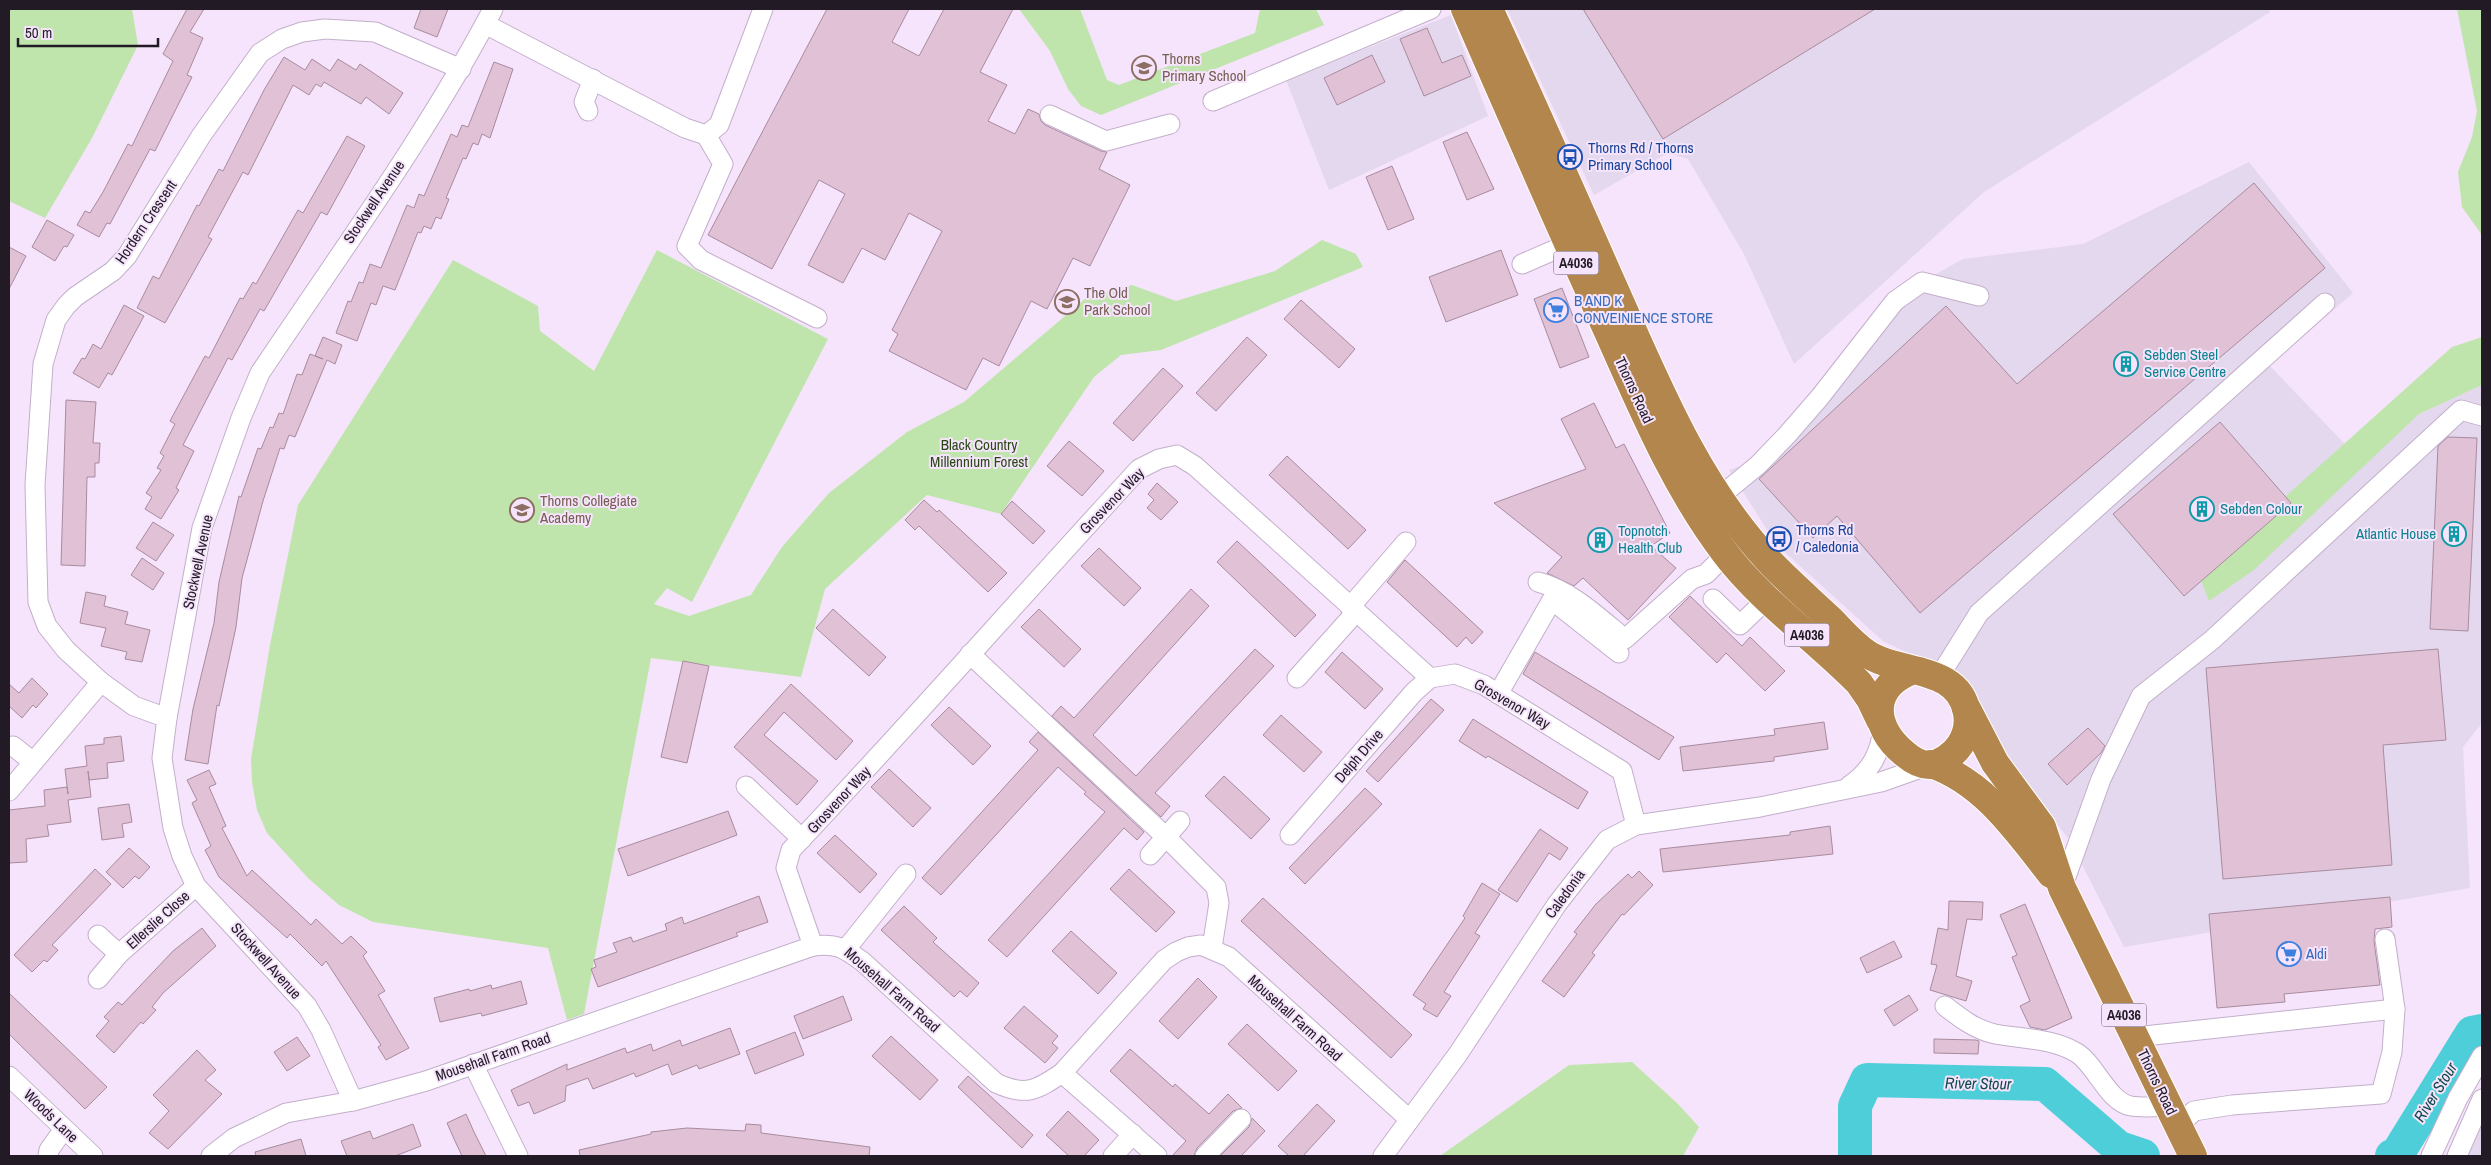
<svg xmlns="http://www.w3.org/2000/svg" width="2491" height="1165" font-family="'Archivo Narrow',sans-serif">
  <rect width="100%" height="100%" fill="#f5e4fb"/>
  <g fill="#e3d8ed">
    <polygon points="1507,9 2269,9 2270,12 1984,192 1794,364 1744,254 1688,159 1668,153 1594,195"/>
    <polygon points="1451,15 1488,116 1329,190 1286,80"/>
    <polygon points="2249,162 2353,293 2269,365 2364,464 2419,414 2482,385 2482,723 2463,747 2470,888 2124,947 2069,839 1988,741 1949,672 1883,641 1777,545 1729,470 1754,461 1922,282 1963,259 2083,244"/>
    <polygon points="2482,1116 2482,1156 2461,1156"/>
  </g>
  <g fill="#bfe5ac">
    <polygon points="9,9 132,9 138,45 92,138 45,218 9,201"/>
    <polygon points="1019,9 1080,9 1107,80 1119,85 1255,33 1260,9 1316,9 1324,25 1101,115 1081,106 1068,89 1050,51"/>
    <polygon points="2457,9 2482,9 2482,235 2462,207 2458,172 2472,137 2477,111"/>
    <polygon points="1322,240 1356,254 1363,267 1161,350 1121,355 1094,377 1001,514 927,495 825,589 801,677 651,658 584,1014 567,1020 548,948 373,922 339,905 308,878 267,833 257,810 252,782 251,759 270,645 298,505 453,260 538,306 540,331 594,371 657,250 828,339 692,602 667,588 654,604 689,616 751,595 782,547 829,493 907,432 964,402 1086,298 1132,285 1176,301 1275,271"/>
    <polygon points="2482,337 2482,385 2419,414 2254,570 2209,601 2201,580 2290,504 2285,497 2452,347"/>
    <polygon points="1632,1062 1678,1104 1699,1127 1683,1156 1440,1156 1569,1065"/>
  </g>
  <g fill="none" stroke-linecap="round" stroke-linejoin="round">
    <g stroke="#4eced8" stroke-width="34">
      <polyline points="1855,1156 1855,1106 1867,1080 2045,1084 2119,1148 2143,1156"/>
      <polyline points="2392,1156 2396,1156 2472,1033 2482,1031"/>
    </g>
  </g>
  <g fill="#e0c1d6" stroke="#a98b9f">
    <polygon points="187,9 204,9 190,32 203,38 187,75 192,77 155,151 150,149 110,224 107,223 99,237 77,225 85,211 90,213 103,192 128,144 132,146 173,61 163,54"/>
    <polygon points="421,9 448,9 437,37 414,28"/>
    <polygon points="827,9 909,9 892,42 919,56 944,9 1013,9 980,72 1007,85 988,121 1015,134 1028,109 1039,114 1041,121 1045,125 1101,151 1107,152 1099,169 1130,185 1090,266 1073,258 1047,309 1031,301 999,366 983,358 966,390 889,351 898,334 892,330 942,231 909,213 885,260 862,248 843,283 808,265 845,194 819,180 772,269 708,235"/>
    <polygon points="1583,9 1875,9 1663,139"/>
    <polygon points="1427,28 1442,63 1462,55 1471,76 1424,96 1400,39"/>
    <polygon points="1372,55 1385,82 1337,105 1324,78"/>
    <polygon points="284,57 305,70 312,59 330,71 338,59 356,70 360,64 403,93 389,114 366,97 361,104 324,82 321,87 316,84 309,95 293,85 248,175 243,172 208,237 212,239 165,323 137,308 153,276 159,279 197,205 199,206 219,169 223,171 264,90"/>
    <polygon points="494,62 513,69 490,138 482,134 478,145 473,143 466,159 463,158 446,198 449,199 441,219 436,217 431,229 424,226 421,233 418,232 395,290 383,286 376,305 371,303 357,341 336,333 348,301 351,302 359,282 363,283 370,264 381,268 407,205 414,208 419,194 424,196 451,134 457,137 462,125 468,127"/>
    <polygon points="1467,132 1494,189 1467,200 1443,142"/>
    <polygon points="347,136 365,146 327,215 321,212 264,311 260,309 232,360 228,358 183,445 194,451 176,488 179,490 161,519 145,509 152,497 146,493 161,470 157,468 164,456 160,453 175,424 170,421 205,356 209,358 240,298 243,299 253,282 256,284 298,210 303,213"/>
    <polygon points="1392,166 1414,219 1388,230 1366,177"/>
    <polygon points="2254,183 2325,268 1920,613 1837,516 1813,538 1759,479 1946,306 2017,384"/>
    <polygon points="47,220 74,235 67,247 64,246 55,261 32,247"/>
    <polygon points="9,247 26,256 9,289"/>
    <polygon points="1501,250 1518,295 1446,322 1429,277"/>
    <polygon points="1562,288 1589,357 1560,368 1534,299"/>
    <polygon points="1301,300 1355,349 1339,368 1284,319"/>
    <polygon points="124,305 144,316 112,375 108,373 99,388 73,373 82,358 85,359 93,344 101,349"/>
    <polygon points="323,337 342,345 335,364 327,360 295,437 289,435 284,449 280,448 263,501 242,578 236,627 219,706 217,705 208,764 185,760 193,709 214,623 219,582 239,496 241,497 258,448 261,449 270,427 273,428 279,413 283,414 297,374 302,375 310,354 323,359 315,356"/>
    <polygon points="1247,337 1267,355 1216,411 1196,393"/>
    <polygon points="1163,368 1183,386 1133,441 1113,423"/>
    <polygon points="66,400 96,402 93,443 100,443 99,463 95,463 95,477 87,477 85,566 61,565"/>
    <polygon points="1594,403 1616,448 1624,444 1670,533 1651,546 1676,568 1628,620 1583,578 1574,586 1547,573 1562,557 1494,503 1586,469 1561,419"/>
    <polygon points="2220,422 2291,503 2184,596 2113,514"/>
    <polygon points="2448,437 2477,438 2468,631 2430,629 2438,446"/>
    <polygon points="1069,441 1104,471 1082,496 1047,466"/>
    <polygon points="1287,456 1366,530 1348,549 1269,475"/>
    <polygon points="1157,483 1178,502 1161,520 1147,508 1154,500 1148,494"/>
    <polygon points="924,500 937,512 939,510 1007,573 988,592 919,526 915,530 905,520"/>
    <polygon points="1012,501 1045,531 1033,544 1001,514"/>
    <polygon points="153,522 174,535 156,561 136,548"/>
    <polygon points="1237,541 1316,615 1295,637 1217,562"/>
    <polygon points="1099,548 1141,588 1124,606 1081,566"/>
    <polygon points="142,558 164,573 153,590 131,575"/>
    <polygon points="1405,560 1483,632 1472,644 1466,637 1457,647 1387,582"/>
    <polygon points="1191,589 1209,606 1093,735 1117,758 1136,776 1255,649 1274,666 1155,793 1170,806 1161,817 1052,716 1061,706 1074,718"/>
    <polygon points="86,592 106,596 104,606 128,612 125,624 150,630 142,662 125,659 127,652 101,646 106,628 80,623"/>
    <polygon points="1690,596 1742,646 1750,637 1785,671 1765,691 1726,653 1717,663 1669,617"/>
    <polygon points="833,609 886,657 869,676 816,628"/>
    <polygon points="1039,609 1081,649 1064,667 1021,627"/>
    <polygon points="2438,649 2446,740 2383,745 2392,865 2223,879 2206,668"/>
    <polygon points="1342,652 1383,689 1365,709 1325,672"/>
    <polygon points="1535,652 1674,737 1659,760 1523,674"/>
    <polygon points="683,661 709,666 687,763 661,757"/>
    <polygon points="32,678 48,694 36,708 33,705 22,718 9,706 9,684 19,693"/>
    <polygon points="791,684 853,741 836,760 784,712 764,735 818,781 797,805 734,747"/>
    <polygon points="1431,699 1444,710 1378,782 1366,771"/>
    <polygon points="949,707 991,746 973,765 931,725"/>
    <polygon points="1281,715 1322,752 1304,772 1263,735"/>
    <polygon points="1473,719 1588,792 1578,809 1488,756 1486,758 1459,741"/>
    <polygon points="1824,722 1828,749 1774,757 1774,761 1683,771 1680,747 1775,735 1774,729"/>
    <polygon points="2088,728 2105,746 2101,753 2067,785 2048,764"/>
    <polygon points="1038,732 1144,832 1137,840 1124,828 1007,957 988,940 1105,812 1084,794 1086,792 1058,767 941,895 922,878 1038,750 1029,742"/>
    <polygon points="121,736 124,761 107,763 108,778 89,780 88,771 91,797 68,800 71,822 47,825 49,836 26,839 27,862 9,863 9,810 45,806 44,790 67,787 68,794 65,769 87,766 85,746 104,744 104,738"/>
    <polygon points="889,769 931,808 913,827 871,787"/>
    <polygon points="209,770 216,784 209,787 226,826 222,828 247,876 252,870 311,925 316,919 342,944 351,936 367,952 363,956 385,991 378,995 409,1048 386,1060 378,1047 381,1045 326,961 322,966 290,934 287,938 219,877 205,850 211,846 192,803 197,800 187,780"/>
    <polygon points="1224,776 1270,819 1251,839 1205,796"/>
    <polygon points="1365,788 1382,804 1305,884 1289,868"/>
    <polygon points="129,804 132,822 122,824 124,837 102,840 98,808"/>
    <polygon points="728,811 737,835 628,876 618,849"/>
    <polygon points="1830,826 1833,854 1663,872 1660,849 1790,835 1790,832"/>
    <polygon points="1540,829 1568,848 1560,860 1549,853 1517,902 1498,890"/>
    <polygon points="835,835 877,874 860,893 817,853"/>
    <polygon points="129,848 150,867 139,879 135,876 123,888 106,872"/>
    <polygon points="95,869 111,884 52,945 58,950 47,962 44,960 32,972 14,955"/>
    <polygon points="1129,869 1175,912 1156,932 1110,889"/>
    <polygon points="1639,871 1653,885 1624,915 1622,914 1592,953 1595,955 1564,997 1542,981 1577,934 1574,932 1596,904 1628,874 1632,878"/>
    <polygon points="1482,883 1500,894 1475,933 1480,936 1444,992 1451,996 1437,1017 1423,1009 1426,1004 1413,995 1465,918 1463,916"/>
    <polygon points="759,896 768,922 736,933 738,936 598,987 591,969 596,967 594,960 617,952 613,943 631,937 633,942 667,930 665,924 682,917 684,924"/>
    <polygon points="2390,897 2392,927 2375,929 2374,941 2380,985 2284,994 2285,1002 2217,1008 2209,914"/>
    <polygon points="1263,898 1412,1035 1391,1058 1241,921"/>
    <polygon points="1949,901 1983,902 1982,920 1967,919 1956,976 1972,981 1966,1001 1930,990 1937,965 1931,964 1938,928 1948,930"/>
    <polygon points="2025,904 2072,1018 2045,1030 2030,1027 2020,1006 2030,1001 2012,957 2017,955 2000,915"/>
    <polygon points="904,906 937,938 933,942 979,983 967,997 960,991 954,997 881,930"/>
    <polygon points="202,928 216,946 163,993 152,1007 156,1010 143,1024 141,1022 114,1053 96,1036 109,1021 104,1017 118,1002 122,1005 173,951"/>
    <polygon points="1071,931 1117,973 1098,994 1052,951"/>
    <polygon points="1894,941 1902,957 1867,973 1860,958"/>
    <polygon points="1198,978 1217,997 1178,1039 1159,1021"/>
    <polygon points="521,981 527,1004 482,1016 481,1013 440,1022 434,998 469,989 470,991 491,985 492,989"/>
    <polygon points="9,993 107,1087 85,1109 9,1034"/>
    <polygon points="1909,995 1918,1010 1894,1026 1884,1010"/>
    <polygon points="843,996 852,1020 803,1039 794,1016"/>
    <polygon points="1024,1006 1058,1036 1052,1043 1058,1048 1045,1063 1004,1028"/>
    <polygon points="1247,1024 1297,1071 1278,1091 1228,1044"/>
    <polygon points="730,1028 740,1054 699,1069 697,1065 672,1075 668,1064 636,1077 634,1073 593,1089 588,1078 566,1086 565,1101 534,1114 529,1102 518,1106 511,1090 567,1064 567,1070 625,1048 627,1053 651,1044 653,1051 680,1040 682,1046"/>
    <polygon points="795,1032 804,1055 755,1074 746,1051"/>
    <polygon points="891,1036 938,1080 920,1100 872,1056"/>
    <polygon points="297,1037 310,1056 287,1071 274,1052"/>
    <polygon points="1934,1039 1976,1040 1979,1041 1978,1054 1934,1053"/>
    <polygon points="1130,1049 1173,1087 1175,1084 1209,1114 1228,1094 1242,1108 1233,1111 1197,1148 1194,1156 1172,1156 1186,1141 1110,1071"/>
    <polygon points="197,1050 216,1070 205,1080 222,1094 168,1149 149,1133 169,1111 153,1095"/>
    <polygon points="968,1076 1033,1135 1022,1148 958,1087"/>
    <polygon points="1317,1104 1335,1121 1303,1156 1289,1156 1278,1146"/>
    <polygon points="1068,1111 1099,1140 1084,1156 1069,1156 1046,1135"/>
    <polygon points="466,1114 474,1132 486,1156 462,1156 455,1141 447,1123"/>
    <polygon points="1252,1118 1265,1131 1241,1156 1220,1156 1249,1127"/>
    <polygon points="413,1124 421,1146 395,1156 347,1156 341,1141 370,1131 373,1139"/>
    <polygon points="746,1124 761,1125 761,1133 870,1147 869,1156 580,1156 579,1150 651,1134 651,1132 687,1128 745,1131"/>
    <polygon points="301,1139 306,1156 256,1156 255,1152"/>
  </g>
  <g fill="none" stroke-linecap="round" stroke-linejoin="round">
    <defs>
      <g id="minor">
        <polyline points="485,24 685,128 706,135 719,125 763,9"/>
        <polyline points="1213,101 1431,9"/>
        <polyline points="588,111 584,102 593,79"/>
        <polyline points="1050,115 1106,141 1170,124"/>
        <polyline points="706,135 723,164 687,246 701,260 817,318"/>
        <polyline points="1522,264 1568,244"/>
        <polyline points="1718,498 1758,465 1787,435 1820,397 1895,301 1922,282 1979,296"/>
        <path d="M1538,582C1572,591 1598,617 1625,639L1692,579L1706,574L1746,534"/>
        <polyline points="1713,599 1740,625 1768,598"/>
        <polyline points="1350,607 1406,542"/>
        <polyline points="970,654 1166,837 1216,887 1219,903 1212,948"/>
        <polyline points="1939,677 1979,613 2325,303"/>
        <polyline points="1297,678 1356,612"/>
        <polyline points="1430,678 1455,674 1484,685 1622,771 1636,825"/>
        <polyline points="1498,694 1552,600 1619,653"/>
        <polyline points="167,718 134,706 101,682 66,650 47,626 38,602 35,485 43,364 56,320 66,306 75,297 113,271 127,256 201,136 260,53 282,39 302,32 325,29 375,32 461,69"/>
        <polyline points="13,746 33,762"/>
        <polyline points="746,786 802,839"/>
        <path d="M1849,786C1871,771 1881,753 1883,726"/>
        <polyline points="9,791 101,682"/>
        <polyline points="1290,835 1414,692 1430,678"/>
        <polyline points="1150,855 1180,821"/>
        <polyline points="2062,888 2101,779 2141,696 2212,640 2461,410 2482,416"/>
        <polyline points="98,935 119,954"/>
        <path d="M813,946L786,868L791,850C909,725 1022,596 1139,469L1159,459L1177,455L1195,466L1430,678"/>
        <polyline points="846,949 906,874"/>
        <polyline points="98,979 119,954 196,886"/>
        <path d="M1945,1006C1960,1018 1976,1030 1995,1034C2022,1039 2053,1038 2077,1053C2096,1065 2108,1102 2131,1106C2143,1108 2157,1106 2169,1107"/>
        <polyline points="2135,1037 2395,1009 2385,939"/>
        <polyline points="473,1064 518,1156"/>
        <polyline points="1062,1073 1157,1156"/>
        <polyline points="9,1076 93,1156"/>
        <path d="M353,1101L321,1030L307,1006L196,886L182,856L173,828L162,758L167,718L202,528L241,418L260,373C340,253 426,136 493,9"/>
        <polyline points="2178,1126 2194,1111 2232,1105 2381,1094 2392,1052 2395,1009"/>
        <polyline points="48,1156 49,1150 64,1129"/>
        <path d="M211,1156L234,1138L286,1113L353,1101L426,1081L813,946C837,943 844,948 863,962L996,1083C1026,1097 1037,1090 1062,1073L1164,960L1176,952L1188,947L1201,945L1229,957L1409,1119"/>
        <polyline points="1113,1156 1133,1134"/>
        <polyline points="1205,1156 1241,1119"/>
        <polyline points="1383,1156 1458,1054 1557,904 1607,840 1636,825 1760,807 1881,782 1929,765"/>
        <polyline points="2431,1156 2458,1098 2482,1056"/>
        <polyline points="2457,1156 2482,1099"/>
      </g>
      <g id="highway">
        <path d="M1465,9C1512,117 1559,225 1608,332C1642,408 1674,486 1725,553C1760,600 1817,640 1859,683L1870,699L1880,720"/>
        <path d="M1489,9C1532,102 1573,195 1614,288C1657,384 1697,485 1770,562C1789,582 1810,600 1830,619C1841,630 1852,643 1866,653C1897,675 1959,664 1967,713C1969,724 1966,736 1960,745C1954,754 1941,764 1929,765C1920,765 1911,759 1905,754C1871,727 1869,686 1914,670"/>
        <polyline points="1967,709 1995,763 2042,827 2062,888 2193,1156"/>
        <path d="M1931,764C1984,782 2017,831 2051,874"/>
      </g>
    </defs>
    <use href="#minor" stroke="#c3afcb" stroke-width="21"/>
    <use href="#highway" stroke="#fff" stroke-width="30"/>
    <use href="#minor" stroke="#fff" stroke-width="19"/>
    <use href="#highway" stroke="#b3864e" stroke-width="28"/>
  </g>
  <defs>
    <symbol id="school-ring" viewBox="-11 -11 22 22"><circle r="9.5" fill="#f5e4fb" stroke="#8d6e63" stroke-width="1.5"/><path d="M0-5L7-2L0 1L-7-2ZM-4 1L0 2.5L4 1V4Q0 6-4 4Z" fill="#8d6e63"/></symbol>
    <symbol id="bus-ring" viewBox="-11 -11 22 22"><circle r="9.5" fill="#f5e4fb" stroke="#1a4fb4" stroke-width="1.5"/><path d="M-5-6H5V4H4V6H2V4H-2V6H-4V4H-5ZM-3.5-4V0h7V-4ZM-3.5 1.2v1.5H-2V1.2ZM2 1.2v1.5H3.5V1.2Z" fill="#1a4fb4"/></symbol>
    <symbol id="supermarket-ring" viewBox="-11 -11 22 22"><circle r="9.5" fill="#f5e4fb" stroke="#3f7fe0" stroke-width="1.5"/><path d="M-6-5.5h2.5l.6 2H6L4.5 2H-2.5L-4.4-4H-6ZM-1.5 3.2a1.3 1.3 0 1 0 .1 0ZM3 3.2a1.3 1.3 0 1 0 .1 0Z" fill="#3f7fe0"/></symbol>
    <symbol id="building-ring" viewBox="-11 -11 22 22"><circle r="9.5" fill="#f5e4fb" stroke="#0f9aa8" stroke-width="1.5"/><path d="M-4-6H4V6H1V3H-1V6H-4ZM-2.5-4.3h1.7v1.8h-1.7ZM.8-4.3h1.7v1.8H.8ZM-2.5-1h1.7V.8h-1.7ZM.8-1h1.7V.8H.8Z" fill="#0f9aa8"/></symbol>
  </defs>
  <g fill-rule="evenodd">
    <use href="#school-ring" x="1130" y="54" width="28" height="28"/>
    <use href="#bus-ring" x="1556" y="143" width="28" height="28"/>
    <use href="#school-ring" x="1053" y="288" width="28" height="28"/>
    <use href="#supermarket-ring" x="1542" y="296" width="28" height="28"/>
    <use href="#building-ring" x="2112" y="350" width="28" height="28"/>
    <use href="#building-ring" x="2188" y="495" width="28" height="28"/>
    <use href="#school-ring" x="508" y="496" width="28" height="28"/>
    <use href="#building-ring" x="2440" y="520" width="28" height="28"/>
    <use href="#bus-ring" x="1765" y="525" width="28" height="28"/>
    <use href="#building-ring" x="1586" y="526" width="28" height="28"/>
    <use href="#supermarket-ring" x="2275" y="940" width="28" height="28"/>
  </g>
  <g text-anchor="middle" stroke-width="4" stroke-linejoin="round" paint-order="stroke">
    <g fill="#f5e4fb" stroke="#615765" stroke-width="1">
      <rect x="1553.5" y="251.5" width="45" height="23" rx="4"/>
      <rect x="1784.5" y="623.5" width="45" height="23" rx="4"/>
      <rect x="2101.5" y="1003.5" width="45" height="23" rx="4"/>
    </g>
    <g font-size="14" font-weight="bold" fill="#221b25">
      <text x="1576" y="268">A4036</text>
      <text x="1807" y="640">A4036</text>
      <text x="2124" y="1020">A4036</text>
    </g>
    <g font-size="15" fill="#785e54" stroke="#f5e4fb" text-anchor="start">
      <text x="1162" y="64">Thorns<tspan x="1162" dy="17">Primary School</tspan></text>
      <text x="1084" y="298">The Old<tspan x="1084" dy="17">Park School</tspan></text>
      <text x="540" y="506">Thorns Collegiate<tspan x="540" dy="17">Academy</tspan></text>
    </g>
    <g font-size="15" fill="#164399" stroke="#f5e4fb" text-anchor="start">
      <text x="1588" y="153">Thorns Rd / Thorns<tspan x="1588" dy="17">Primary School</tspan></text>
      <text x="1796" y="535">Thorns Rd<tspan x="1796" dy="17">/ Caledonia</tspan></text>
    </g>
    <g font-size="15" fill="#221b25" stroke="#f5e4fb">
      <text transform="translate(374 202) rotate(-56)" y="5">Stockwell Avenue</text>
      <text transform="translate(146 222) rotate(-56)" y="5">Hordern Crescent</text>
      <text transform="translate(1634 390) rotate(65)" y="5">Thorns Road</text>
      <text transform="translate(1112 501) rotate(-46)" y="5">Grosvenor Way</text>
      <text transform="translate(198 562) rotate(-78)" y="5">Stockwell Avenue</text>
      <text transform="translate(1512 704) rotate(30)" y="5">Grosvenor Way</text>
      <text transform="translate(1359 756) rotate(-49)" y="5">Delph Drive</text>
      <text transform="translate(839 800) rotate(-47)" y="5">Grosvenor Way</text>
      <text transform="translate(1565 894) rotate(-54)" y="5">Caledonia</text>
      <text transform="translate(158 920) rotate(-42)" y="5">Ellerslie Close</text>
      <text transform="translate(266 961) rotate(48)" y="5">Stockwell Avenue</text>
      <text transform="translate(892 990) rotate(41)" y="5">Mousehall Farm Road</text>
      <text transform="translate(1295 1018) rotate(42)" y="5">Mousehall Farm Road</text>
      <text transform="translate(493 1057) rotate(-19)" y="5">Mousehall Farm Road</text>
      <text transform="translate(2157 1082) rotate(64)" y="5">Thorns Road</text>
      <text transform="translate(51 1116) rotate(44)" y="5">Woods Lane</text>
    </g>
    <g font-size="15" fill="#366cbe" stroke="#f5e4fb" text-anchor="start">
      <text x="1574" y="306">B AND K<tspan x="1574" dy="17">CONVEINIENCE STORE</tspan></text>
      <text x="2306" y="959">Aldi</text>
    </g>
    <g font-size="15" fill="#0d838f" stroke="#f5e4fb" text-anchor="start">
      <text x="2144" y="360">Sebden Steel<tspan x="2144" dy="17">Service Centre</tspan></text>
      <text x="2220" y="514">Sebden Colour</text>
      <text x="1618" y="536">Topnotch<tspan x="1618" dy="17">Health Club</tspan></text>
      <text x="2436" y="539" text-anchor="end">Atlantic House</text>
    </g>
    <g font-size="15" fill="#294815" stroke="#f5e4fb">
      <text x="979" y="450">Black Country<tspan x="979" dy="17">Millennium Forest</tspan></text>
    </g>
    <g font-size="16" font-style="italic" fill="#114a4e" stroke="#f5e4fb">
      <text transform="translate(1978 1083) rotate(1)" y="6">River Stour</text>
      <text transform="translate(2435 1092) rotate(-58)" y="6">River Stour</text>
    </g>
  </g>
  <rect width="2491" height="1165" fill="none" stroke="#221b25" stroke-width="20"/>
  <path d="M18 38v8h140v-8" fill="none" stroke="#221b25" stroke-width="2.5"/>
  <text x="25" y="38" font-size="15" fill="#221b25" stroke="#f5e4fb" stroke-width="4" paint-order="stroke">50 m</text>
</svg>
